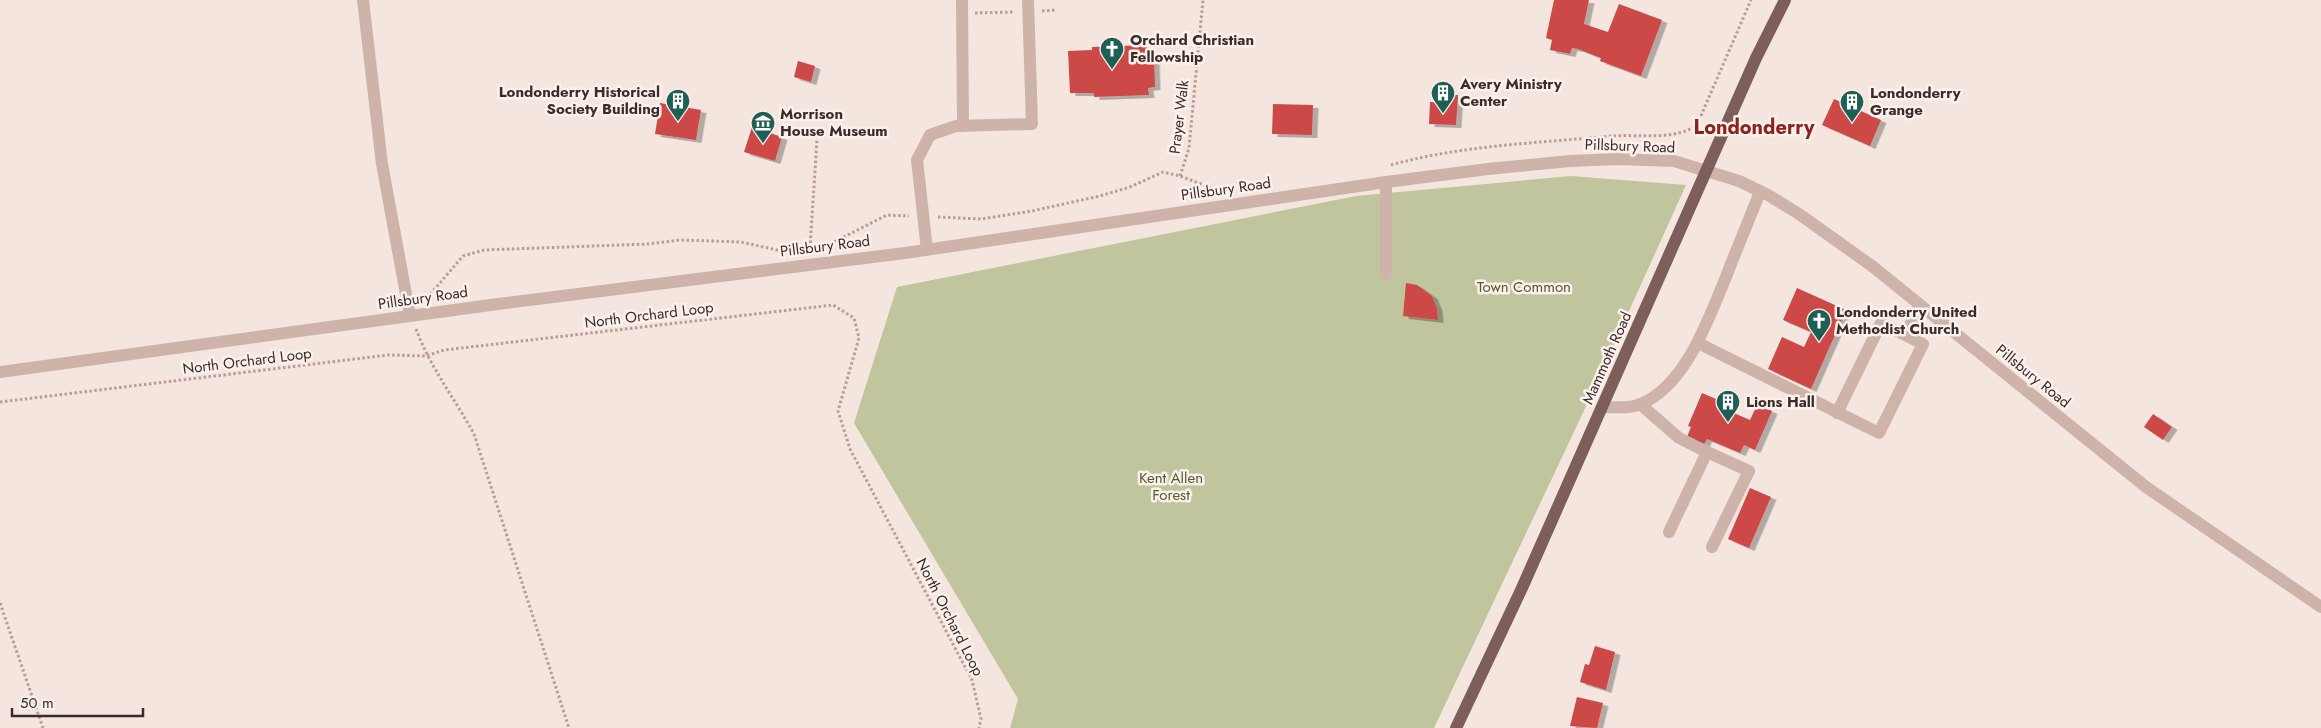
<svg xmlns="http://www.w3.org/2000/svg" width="2321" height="728" font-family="Jost,sans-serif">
  <defs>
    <filter id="shadow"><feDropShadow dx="5.5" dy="3" stdDeviation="0" flood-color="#0004"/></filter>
  </defs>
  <rect width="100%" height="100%" fill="#f4e6df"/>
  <polygon fill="#c0c59e" points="1571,176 1686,185 1581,417 1434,728 1010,728 1018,699 854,423 897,287 1356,196"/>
  <g fill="#cc4946" filter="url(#shadow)">
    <polygon points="1554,0 1589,0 1584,24 1608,32 1619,4 1662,20 1641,76 1600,61 1601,58 1578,49 1572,48 1570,54 1550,50 1552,40 1546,38"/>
    <polygon points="1147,45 1147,53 1154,53 1155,87 1148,88 1149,95 1094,97 1094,93 1070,93 1068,51 1092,50 1092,47"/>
    <polygon points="798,61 815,66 811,82 794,77"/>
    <polygon points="1445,95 1458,95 1456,125 1429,124 1430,102 1445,103"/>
    <polygon points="1834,99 1881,120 1870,146 1822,125"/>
    <polygon points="660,103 701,110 696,140 655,134"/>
    <polygon points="1273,104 1313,105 1312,135 1272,134"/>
    <polygon points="752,127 782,137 775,161 744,152"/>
    <polygon points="1406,283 1417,285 1432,296 1437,308 1438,320 1403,316"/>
    <polygon points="1797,288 1846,310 1811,389 1768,369 1782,337 1804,347 1811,332 1783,320"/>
    <polygon points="1702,393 1723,402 1720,407 1750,420 1757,405 1772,411 1755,450 1744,445 1740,453 1707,439 1704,444 1687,437 1691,427 1688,426"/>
    <polygon points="2153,414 2172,427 2163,440 2144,427"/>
    <polygon points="1750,488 1771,497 1749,548 1728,539"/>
    <polygon points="1595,646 1615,652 1606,690 1580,682 1585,664 1589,665"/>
    <polygon points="1577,697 1603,703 1597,728 1570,726"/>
  </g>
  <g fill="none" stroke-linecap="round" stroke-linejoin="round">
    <g stroke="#ba9c94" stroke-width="3" stroke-dasharray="2.5 2.5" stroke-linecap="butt">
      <polyline points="1042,11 1056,10"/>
      <polyline points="975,13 1014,12"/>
      <path d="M1391,165C1462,145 1539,143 1612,136C1639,134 1674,141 1697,125L1751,0"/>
      <polyline points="1180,176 1189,148 1203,0"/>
      <polyline points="938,217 981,219 1032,211 1100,196 1130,187 1163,172 1180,176 1212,188 1229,189"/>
      <polyline points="810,248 817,140"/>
      <polyline points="427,298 463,256 484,250 648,244 680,240 741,242 777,250 828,245 887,215 909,216"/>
      <path d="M416,329C430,367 455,399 474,434L569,728"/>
      <polyline points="0,402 388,355 426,356 444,350 833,305 854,318 859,338 838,411 850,449 972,680 981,719 979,728"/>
      <polyline points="0,603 43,728"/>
    </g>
    <g stroke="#cdb3aa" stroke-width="12">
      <polyline points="363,0 382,164 410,316"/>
      <polyline points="962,0 963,126"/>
      <polyline points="1386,182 1386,274"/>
      <polyline points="927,250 917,160 930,135 956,126 1032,124 1028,0"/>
      <polyline points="1698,343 1879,433 1923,344 1905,335 1920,305"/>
      <polyline points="0,372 498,304 905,253 1386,182 1488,169 1570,161 1617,159 1674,161 1739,181 1768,195 1799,214 1872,266 2146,487 2321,607"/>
      <polyline points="1640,404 1679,438 1707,452 1669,532"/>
      <path d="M1603,407C1615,407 1629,409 1641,404C1687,384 1708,319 1726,277C1737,248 1749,220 1760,192"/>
      <polyline points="1837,413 1881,323 1905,335"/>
      <polyline points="1707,452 1749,471 1712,547"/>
    </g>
    <polyline stroke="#7d5e5a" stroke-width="12" points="1456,728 1522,588 1756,58 1785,0"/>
  </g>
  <defs>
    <symbol id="church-pin" viewBox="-11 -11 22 30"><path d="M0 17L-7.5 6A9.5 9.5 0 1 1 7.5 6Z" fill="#1d5f55" stroke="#fbf1ec"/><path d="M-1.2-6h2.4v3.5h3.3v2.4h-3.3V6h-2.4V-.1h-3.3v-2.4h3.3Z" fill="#fff"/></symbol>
    <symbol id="building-pin" viewBox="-11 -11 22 30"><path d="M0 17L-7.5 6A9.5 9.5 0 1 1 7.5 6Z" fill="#1d5f55" stroke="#fbf1ec"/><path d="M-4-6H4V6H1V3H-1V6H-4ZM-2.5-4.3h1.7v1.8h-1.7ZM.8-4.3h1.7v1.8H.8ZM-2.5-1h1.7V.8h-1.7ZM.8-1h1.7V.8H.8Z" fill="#fff"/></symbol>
    <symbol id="museum-pin" viewBox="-11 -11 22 30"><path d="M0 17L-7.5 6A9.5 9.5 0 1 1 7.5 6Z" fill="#1d5f55" stroke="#fbf1ec"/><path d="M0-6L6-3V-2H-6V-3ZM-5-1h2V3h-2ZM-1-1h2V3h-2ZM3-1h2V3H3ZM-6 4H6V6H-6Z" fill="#fff"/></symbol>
  </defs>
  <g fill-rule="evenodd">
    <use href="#church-pin" x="1098" y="35" width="28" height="38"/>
    <use href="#building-pin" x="1429" y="79" width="28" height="38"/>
    <use href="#building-pin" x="664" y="87" width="28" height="38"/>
    <use href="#building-pin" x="1838" y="88" width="28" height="38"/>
    <use href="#museum-pin" x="749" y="109" width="28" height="38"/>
    <use href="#church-pin" x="1805" y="307" width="28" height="38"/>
    <use href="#building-pin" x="1714" y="388" width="28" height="38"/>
  </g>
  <g text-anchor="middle" stroke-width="5" stroke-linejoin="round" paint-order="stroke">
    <g font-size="15" font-weight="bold" fill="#3b2b2a" stroke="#fbf1ec" text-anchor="start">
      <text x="1130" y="45">Orchard Christian<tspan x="1130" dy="17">Fellowship</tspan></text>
      <text x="1460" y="89">Avery Ministry<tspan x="1460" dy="17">Center</tspan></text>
      <text x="660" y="97" text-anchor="end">Londonderry Historical<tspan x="660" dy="17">Society Building</tspan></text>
      <text x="1870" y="98">Londonderry<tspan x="1870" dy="17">Grange</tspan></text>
      <text x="780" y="119">Morrison<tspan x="780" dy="17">House Museum</tspan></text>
      <text x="1836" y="317">Londonderry United<tspan x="1836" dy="17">Methodist Church</tspan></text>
      <text x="1746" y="407">Lions Hall</text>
    </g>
    <g font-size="15" fill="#3b2b2a" stroke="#fbf1ec">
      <text transform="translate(1179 117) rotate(-83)" y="5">Prayer Walk</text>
      <text transform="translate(1630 146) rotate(2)" y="5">Pillsbury Road</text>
      <text transform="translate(1226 189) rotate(-8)" y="5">Pillsbury Road</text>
      <text transform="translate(825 246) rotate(-7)" y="5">Pillsbury Road</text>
      <text transform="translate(423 298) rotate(-8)" y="5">Pillsbury Road</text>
      <text transform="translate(649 315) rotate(-7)" y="5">North Orchard Loop</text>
      <text transform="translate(1607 358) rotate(-66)" y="5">Mammoth Road</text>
      <text transform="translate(247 361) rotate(-7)" y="5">North Orchard Loop</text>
      <text transform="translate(2033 376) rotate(39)" y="5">Pillsbury Road</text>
      <text transform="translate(950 617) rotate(63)" y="5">North Orchard Loop</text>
    </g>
    <g font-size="15" fill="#535a2c" stroke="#fbf1ec">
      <text x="1524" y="292">Town Common</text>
      <text x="1171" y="483">Kent Allen<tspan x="1171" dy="17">Forest</tspan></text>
    </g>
    <g font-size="20" font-weight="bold" fill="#8e211e" stroke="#fbf1ec">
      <text x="1754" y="134">Londonderry</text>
    </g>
  </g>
  <path d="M12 708v8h131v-8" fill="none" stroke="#3b2b2a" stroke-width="2.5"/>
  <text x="20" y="708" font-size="15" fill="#3b2b2a" stroke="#fbf1ec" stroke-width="4" paint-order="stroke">50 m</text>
</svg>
